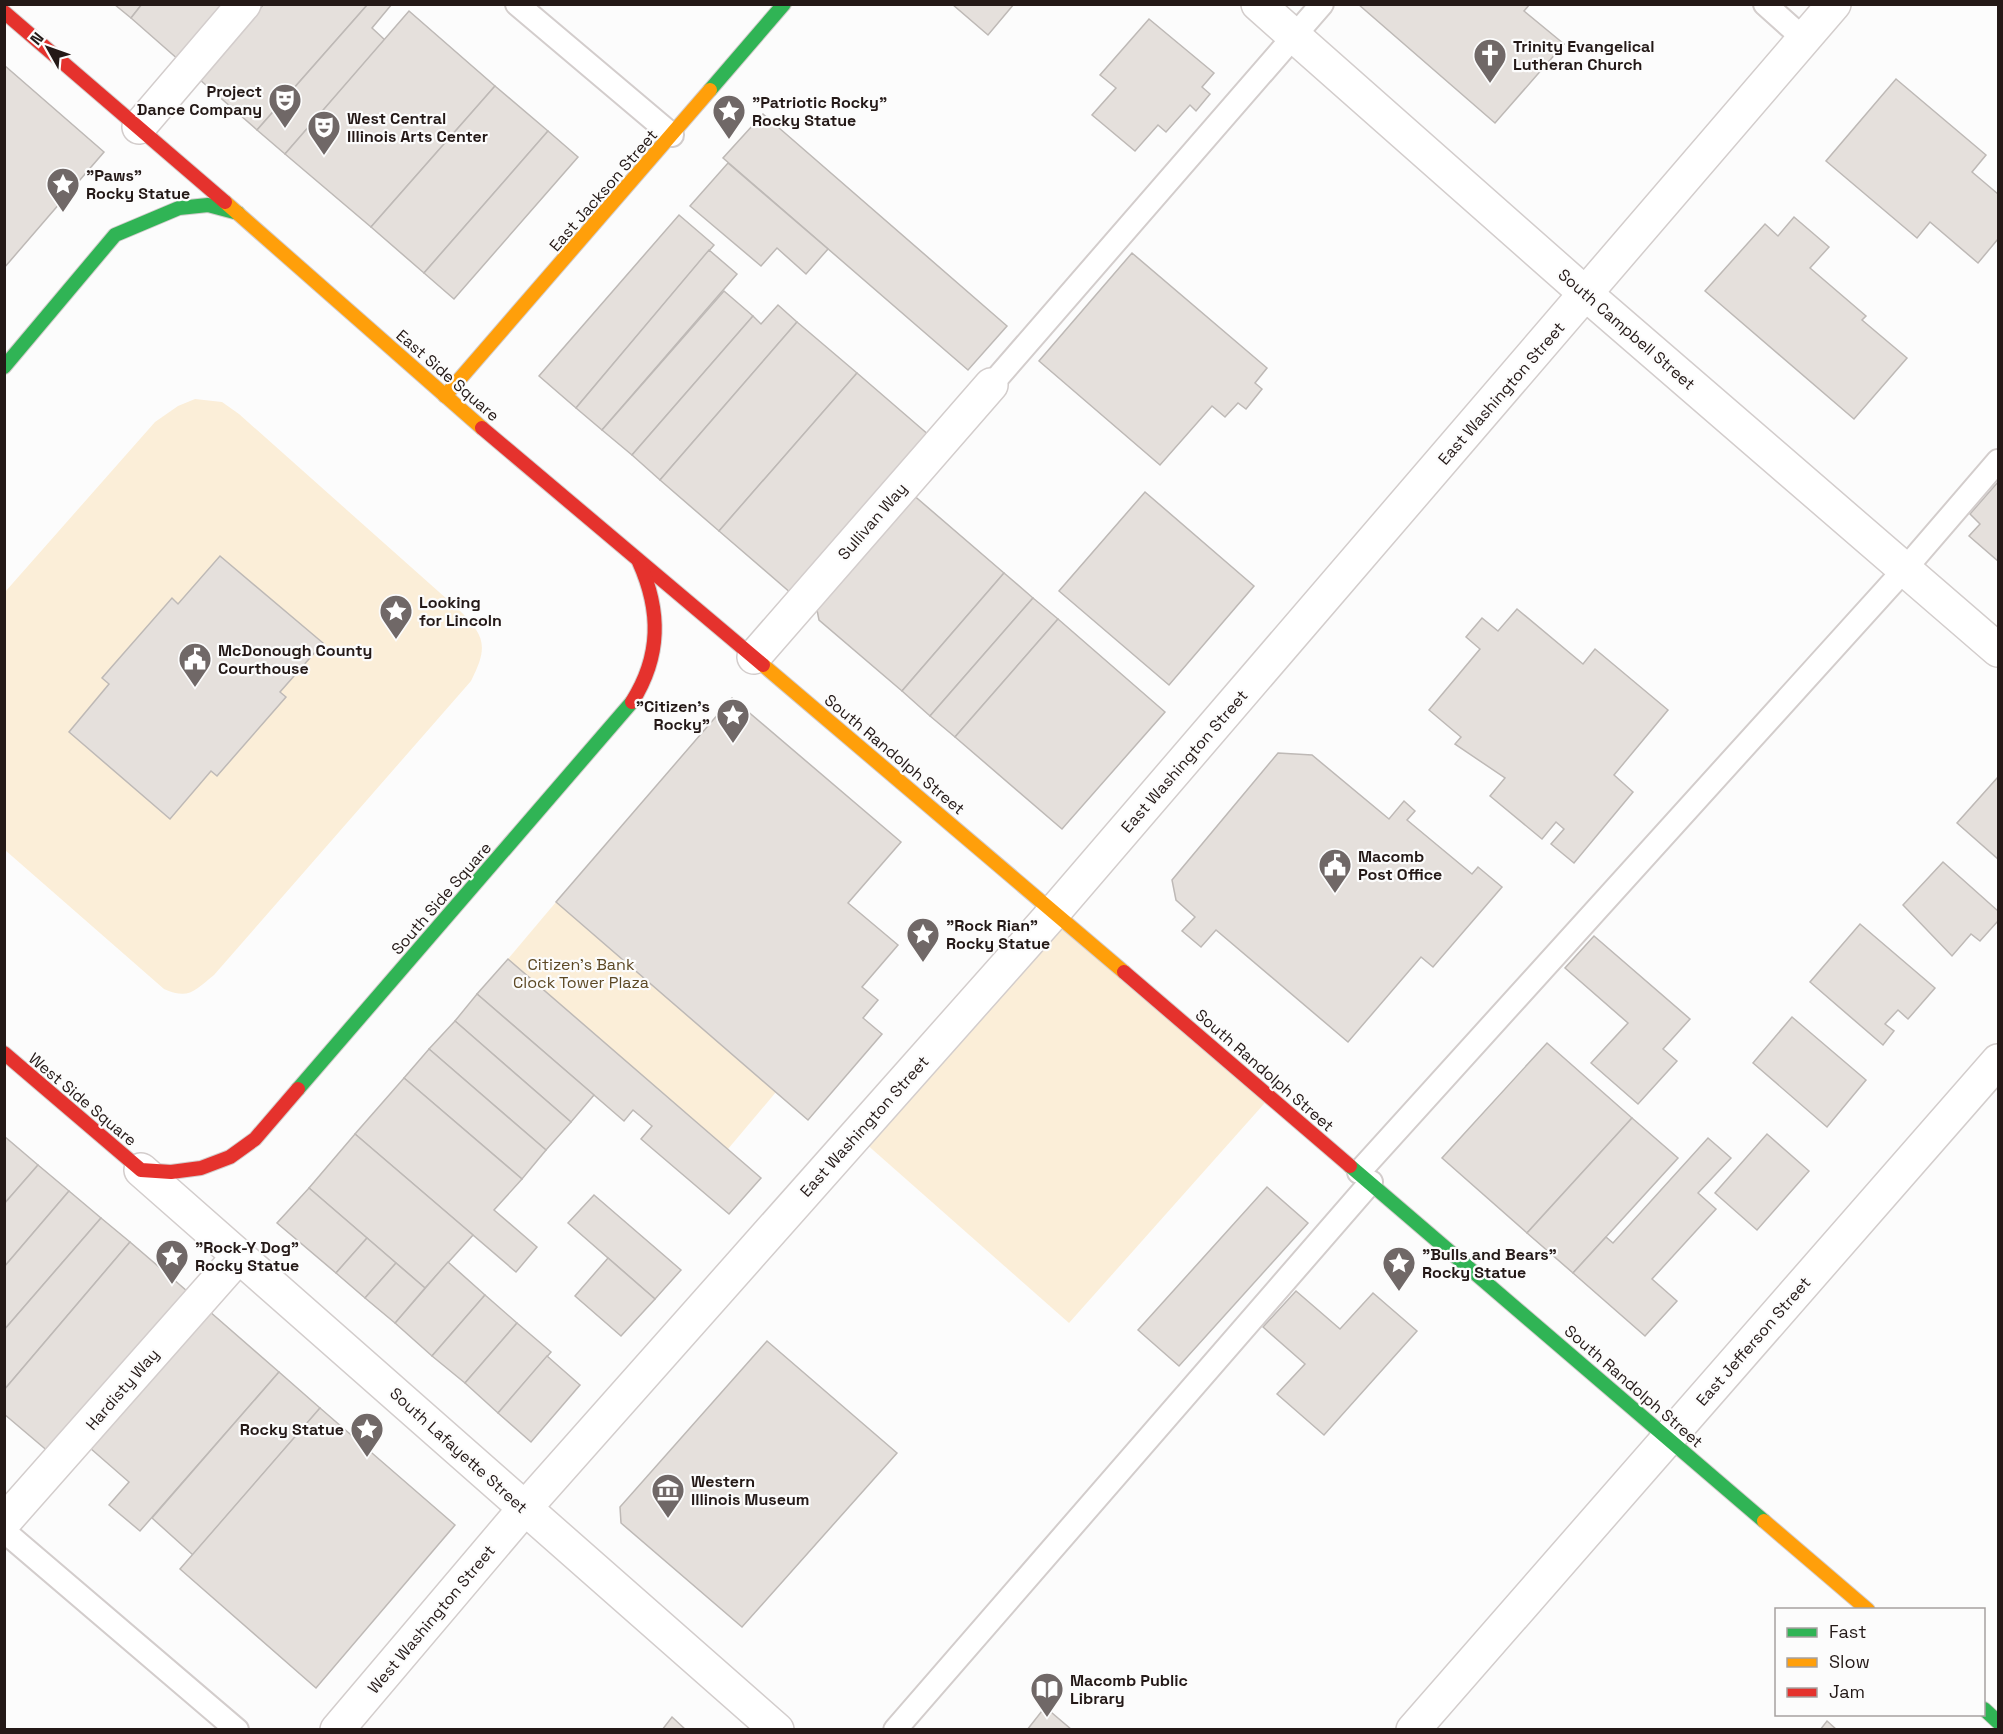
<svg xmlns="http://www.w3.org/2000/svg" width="2003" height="1734" font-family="'Space Grotesk',sans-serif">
  <rect width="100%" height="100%" fill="#fcfcfc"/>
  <g fill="#fbeed8">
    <path d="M195,399L222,402L239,414L457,608C485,635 489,646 471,681L214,975C194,991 189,1000 164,989L5,850V592L155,422L178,406Z"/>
    <polygon points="556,902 776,1092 728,1149 508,959"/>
    <polygon points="1054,912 1271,1096 1069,1323 856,1135"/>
  </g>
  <g fill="#e5e0dc" stroke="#beb9b6" stroke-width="1.5">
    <polygon points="114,4 142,4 131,18"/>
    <polygon points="142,4 229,4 180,61 131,18"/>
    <polygon points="264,4 368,4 257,130 199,79"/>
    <polygon points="368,4 392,4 372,28 385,40 285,154 257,130"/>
    <polygon points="952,4 1014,4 988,35"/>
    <polygon points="1358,4 1530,4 1524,11 1564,44 1495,123"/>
    <polygon points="409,11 495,86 371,227 285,154"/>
    <polygon points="1149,19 1214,73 1202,87 1210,94 1196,111 1190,105 1166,132 1158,125 1135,151 1092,115 1116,88 1100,75"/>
    <polygon points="4,65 104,152 4,268"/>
    <polygon points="1896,79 1986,155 1972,172 1998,194 1998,239 1978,263 1930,222 1917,238 1826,161"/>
    <polygon points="495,86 548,131 424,273 371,227"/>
    <polygon points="763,114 1007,326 968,370 723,158"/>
    <polygon points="548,131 578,157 454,299 424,273"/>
    <polygon points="728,163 828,249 806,274 777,248 761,266 690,206"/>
    <polygon points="679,215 714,245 576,408 539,376"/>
    <polygon points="1794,217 1829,247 1810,268 1866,316 1862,320 1907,358 1854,419 1705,291 1765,224 1778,236"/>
    <polygon points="709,250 737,274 602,430 576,408"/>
    <polygon points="1132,253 1267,368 1255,383 1262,389 1246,409 1238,403 1225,417 1212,406 1160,465 1039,361"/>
    <polygon points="724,291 753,316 632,455 602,430"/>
    <polygon points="778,305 797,322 660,480 632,455 753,316 761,324"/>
    <polygon points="797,322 857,373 719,531 660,480"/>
    <polygon points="857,373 930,436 792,594 719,531"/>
    <polygon points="1998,482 1998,561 1969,536 1980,524 1970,514"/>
    <polygon points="1145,492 1254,586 1169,685 1059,591"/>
    <polygon points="911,493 1004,573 902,691 819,620 816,605"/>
    <polygon points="220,556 323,643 280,692 286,697 217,776 211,771 170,819 69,732 109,684 102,678 172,598 178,604"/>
    <polygon points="1004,573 1033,598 930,716 902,691"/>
    <polygon points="1033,598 1058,619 955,737 930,716"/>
    <polygon points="1517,609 1583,664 1595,649 1668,710 1614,775 1633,792 1574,863 1551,844 1564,829 1556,822 1542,839 1490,796 1505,778 1455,744 1461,737 1429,710 1480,649 1466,637 1482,618 1498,631"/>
    <polygon points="1058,619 1165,712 1062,829 955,737"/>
    <polygon points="732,698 901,842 848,903 898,945 862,987 878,1000 863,1018 882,1034 808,1120 556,902"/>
    <polygon points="1278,753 1312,755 1389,819 1404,801 1415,811 1407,820 1472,874 1478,867 1502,887 1433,967 1421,957 1348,1042 1216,930 1201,947 1182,931 1195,917 1176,900 1172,880"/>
    <polygon points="1998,777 1998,859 1957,823"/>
    <polygon points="1943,862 1998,911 1998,921 1980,941 1971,934 1952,956 1903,905"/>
    <polygon points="1860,924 1935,988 1908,1019 1898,1010 1885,1024 1894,1031 1883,1045 1810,982"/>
    <polygon points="1594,936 1690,1019 1663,1049 1677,1061 1638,1104 1591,1063 1628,1023 1565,968"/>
    <polygon points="508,959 761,1178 729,1214 641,1139 652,1126 633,1110 624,1121 477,994"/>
    <polygon points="477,994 594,1095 571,1122 455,1021"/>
    <polygon points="1792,1017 1866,1080 1827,1127 1753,1063"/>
    <polygon points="455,1021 571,1122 546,1150 429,1049"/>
    <polygon points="1547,1043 1632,1118 1527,1233 1442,1158"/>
    <polygon points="429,1049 546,1150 522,1179 404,1078"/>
    <polygon points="404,1078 522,1179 494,1210 537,1247 516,1272 355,1134"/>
    <polygon points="1632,1118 1678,1158 1573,1273 1527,1233"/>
    <polygon points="355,1134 473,1235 425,1288 309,1188"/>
    <polygon points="1767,1134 1809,1171 1757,1230 1715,1193"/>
    <polygon points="4,1136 38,1165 4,1204"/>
    <polygon points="1708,1138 1731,1158 1698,1193 1716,1209 1652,1279 1677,1301 1645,1336 1573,1273 1606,1237 1613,1243"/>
    <polygon points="38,1165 69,1191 4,1267 4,1204"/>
    <polygon points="1267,1187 1308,1223 1179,1366 1138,1330"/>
    <polygon points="309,1188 367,1238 336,1273 277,1223"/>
    <polygon points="69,1191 101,1218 4,1330 4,1267"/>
    <polygon points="594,1195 681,1270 655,1299 568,1223"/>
    <polygon points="101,1218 130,1242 4,1390 4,1330"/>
    <polygon points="367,1238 396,1263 365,1298 336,1273"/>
    <polygon points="130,1242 187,1291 50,1453 4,1414 4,1390"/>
    <polygon points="608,1258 655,1299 621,1336 575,1296"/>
    <polygon points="448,1262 485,1295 432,1356 395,1323"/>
    <polygon points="396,1263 425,1288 395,1323 365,1298"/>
    <polygon points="1296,1291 1340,1329 1373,1293 1417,1331 1324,1435 1277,1394 1305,1364 1263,1327"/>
    <polygon points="485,1295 517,1323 465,1383 432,1356"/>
    <polygon points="209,1311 279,1372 140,1531 109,1505 129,1482 90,1448"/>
    <polygon points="517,1323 551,1352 498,1413 465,1383"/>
    <polygon points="767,1341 897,1453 742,1627 621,1523 620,1507"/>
    <polygon points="547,1356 580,1385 531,1442 498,1413"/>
    <polygon points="279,1372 320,1408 193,1555 152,1518"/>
    <polygon points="320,1408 455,1525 316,1688 180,1569"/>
    <polygon points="1045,1707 1072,1730 1027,1730"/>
    <polygon points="672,1717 686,1730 662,1730"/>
    <polygon points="1827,1721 1837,1730 1820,1730"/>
  </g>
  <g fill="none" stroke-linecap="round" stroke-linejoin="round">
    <defs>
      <g id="lane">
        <polyline points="517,4 672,135"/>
        <polyline points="1765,4 1804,39"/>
        <polyline points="991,385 1322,4"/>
        <polyline points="1359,1172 1905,569 1998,461"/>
        <polyline points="4,1531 237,1730"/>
        <polyline points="895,1730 1371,1182"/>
      </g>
      <g id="street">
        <polyline points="1258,4 1586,294 1998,650"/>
        <polyline points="139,127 244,4"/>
        <polyline points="754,657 991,385"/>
        <polyline points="141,1170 777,1730"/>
        <polyline points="4,1522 239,1256"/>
        <polyline points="337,1730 525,1508 1054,912 1834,4"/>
        <polyline points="1413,1730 1998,1061"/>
      </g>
      <g id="fast">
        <polyline points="710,90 784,4"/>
        <polyline points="4,367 115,235 179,208 208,205 238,213"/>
        <polyline points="298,1089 632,702"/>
        <polyline points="1350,1166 1764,1521"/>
        <polyline points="1984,1709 1998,1722"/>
      </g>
      <g id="slow">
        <polyline points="225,202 482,428"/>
        <polyline points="445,396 710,90"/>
        <polyline points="763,665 1124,972"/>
        <polyline points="1764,1521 1868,1610"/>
      </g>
      <g id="jam">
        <polyline points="4,12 225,202"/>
        <polyline points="482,428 763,665"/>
        <path d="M632,702C661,656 661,611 639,562"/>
        <polyline points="1124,972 1350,1166"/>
        <polyline points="4,1053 141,1170 171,1172 201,1168 230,1157 255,1139 298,1089"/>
      </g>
    </defs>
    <use href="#lane" stroke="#d3cdcc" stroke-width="26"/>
    <use href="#street" stroke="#d3cdcc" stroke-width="36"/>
    <use href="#fast" stroke="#d3cdcc" stroke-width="16"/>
    <use href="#slow" stroke="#d3cdcc" stroke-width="16"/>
    <use href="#jam" stroke="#d3cdcc" stroke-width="16"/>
    <use href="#lane" stroke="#fff" stroke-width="22"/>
    <use href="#street" stroke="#fff" stroke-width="33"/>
    <use href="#fast" stroke="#30b455" stroke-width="14"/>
    <use href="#slow" stroke="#ff9f0a" stroke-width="14"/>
    <use href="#jam" stroke="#e5322d" stroke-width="14"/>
  </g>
  <defs>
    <symbol id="church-pin" viewBox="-11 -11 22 30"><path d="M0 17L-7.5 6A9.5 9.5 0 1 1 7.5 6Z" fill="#706867" stroke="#fcfcfc"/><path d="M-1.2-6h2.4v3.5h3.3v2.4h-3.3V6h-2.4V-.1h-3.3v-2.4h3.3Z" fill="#fff"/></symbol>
    <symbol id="theatre-pin" viewBox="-11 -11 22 30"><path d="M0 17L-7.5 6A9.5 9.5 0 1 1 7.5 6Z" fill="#706867" stroke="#fcfcfc"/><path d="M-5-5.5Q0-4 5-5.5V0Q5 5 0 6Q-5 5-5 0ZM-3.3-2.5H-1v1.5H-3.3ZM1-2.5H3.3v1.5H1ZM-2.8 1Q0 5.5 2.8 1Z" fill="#fff"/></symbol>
    <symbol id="sight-pin" viewBox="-11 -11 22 30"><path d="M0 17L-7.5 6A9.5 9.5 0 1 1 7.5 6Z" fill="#706867" stroke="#fcfcfc"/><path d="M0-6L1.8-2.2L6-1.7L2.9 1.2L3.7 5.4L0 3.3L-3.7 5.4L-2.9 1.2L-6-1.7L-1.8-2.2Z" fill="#fff"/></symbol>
    <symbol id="civic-pin" viewBox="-11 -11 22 30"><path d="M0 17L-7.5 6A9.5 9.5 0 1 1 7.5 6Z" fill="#706867" stroke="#fcfcfc"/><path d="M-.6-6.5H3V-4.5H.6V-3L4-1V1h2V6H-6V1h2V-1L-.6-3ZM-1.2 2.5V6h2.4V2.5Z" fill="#fff"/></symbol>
    <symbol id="museum-pin" viewBox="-11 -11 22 30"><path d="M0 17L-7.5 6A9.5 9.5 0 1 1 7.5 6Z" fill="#706867" stroke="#fcfcfc"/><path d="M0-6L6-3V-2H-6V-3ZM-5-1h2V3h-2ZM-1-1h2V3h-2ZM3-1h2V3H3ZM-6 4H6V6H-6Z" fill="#fff"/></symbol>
    <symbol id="library-pin" viewBox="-11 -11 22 30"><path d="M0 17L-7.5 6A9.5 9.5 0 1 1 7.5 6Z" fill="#706867" stroke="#fcfcfc"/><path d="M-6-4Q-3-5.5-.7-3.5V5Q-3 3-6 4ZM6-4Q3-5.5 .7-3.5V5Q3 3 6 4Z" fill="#fff"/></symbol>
  </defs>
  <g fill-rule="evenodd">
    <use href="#church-pin" x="1471" y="36" width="38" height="52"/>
    <use href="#theatre-pin" x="266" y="81" width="38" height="52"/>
    <use href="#sight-pin" x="710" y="92" width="38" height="52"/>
    <use href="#theatre-pin" x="305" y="108" width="38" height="52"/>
    <use href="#sight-pin" x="44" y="165" width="38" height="52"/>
    <use href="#sight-pin" x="377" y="592" width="38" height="52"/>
    <use href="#civic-pin" x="176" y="640" width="38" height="52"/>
    <use href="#sight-pin" x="714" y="696" width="38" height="52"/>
    <use href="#civic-pin" x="1316" y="846" width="38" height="52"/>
    <use href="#sight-pin" x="904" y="915" width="38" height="52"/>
    <use href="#sight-pin" x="153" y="1237" width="38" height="52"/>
    <use href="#sight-pin" x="1380" y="1244" width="38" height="52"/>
    <use href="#sight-pin" x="348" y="1410" width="38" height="52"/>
    <use href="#museum-pin" x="649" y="1471" width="38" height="52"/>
    <use href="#library-pin" x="1028" y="1670" width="38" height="52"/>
  </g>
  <g text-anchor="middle" stroke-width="4.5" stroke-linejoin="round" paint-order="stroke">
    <g font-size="16" font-weight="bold" fill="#241917" stroke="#fcfcfc" text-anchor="start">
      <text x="1513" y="52">Trinity Evangelical<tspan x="1513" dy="18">Lutheran Church</tspan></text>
      <text x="262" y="97" text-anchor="end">Project<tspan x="262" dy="18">Dance Company</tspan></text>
      <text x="752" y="108">"Patriotic Rocky"<tspan x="752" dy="18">Rocky Statue</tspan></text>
      <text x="347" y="124">West Central<tspan x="347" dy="18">Illinois Arts Center</tspan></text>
      <text x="86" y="181">"Paws"<tspan x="86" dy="18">Rocky Statue</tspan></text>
      <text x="419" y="608">Looking<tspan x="419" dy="18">for Lincoln</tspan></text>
      <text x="218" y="656">McDonough County<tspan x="218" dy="18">Courthouse</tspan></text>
      <text x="710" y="712" text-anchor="end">"Citizen's<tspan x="710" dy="18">Rocky"</tspan></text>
      <text x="1358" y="862">Macomb<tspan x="1358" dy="18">Post Office</tspan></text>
      <text x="946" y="931">"Rock Rian"<tspan x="946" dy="18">Rocky Statue</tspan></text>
      <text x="195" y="1253">"Rock-Y Dog"<tspan x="195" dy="18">Rocky Statue</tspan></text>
      <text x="1422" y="1260">"Bulls and Bears"<tspan x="1422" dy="18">Rocky Statue</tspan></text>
      <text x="344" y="1435" text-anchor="end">Rocky Statue</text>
      <text x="691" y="1487">Western<tspan x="691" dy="18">Illinois Museum</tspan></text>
      <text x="1070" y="1686">Macomb Public<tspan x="1070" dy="18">Library</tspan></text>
    </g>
    <g font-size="16" fill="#241917" stroke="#fcfcfc">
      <text transform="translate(603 190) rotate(-49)" y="6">East Jackson Street</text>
      <text transform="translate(1627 329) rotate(41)" y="6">South Campbell Street</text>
      <text transform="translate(448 375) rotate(41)" y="6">East Side Square</text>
      <text transform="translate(1501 393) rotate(-49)" y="6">East Washington Street</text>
      <text transform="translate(872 521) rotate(-49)" y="6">Sullivan Way</text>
      <text transform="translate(895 754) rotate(40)" y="6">South Randolph Street</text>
      <text transform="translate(1184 761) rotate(-49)" y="6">East Washington Street</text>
      <text transform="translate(441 898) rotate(-49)" y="6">South Side Square</text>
      <text transform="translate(1265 1070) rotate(41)" y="6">South Randolph Street</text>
      <text transform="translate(83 1099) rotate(40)" y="6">West Side Square</text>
      <text transform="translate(864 1126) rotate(-48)" y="6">East Washington Street</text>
      <text transform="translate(1753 1341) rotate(-49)" y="6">East Jefferson Street</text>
      <text transform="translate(1634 1386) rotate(41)" y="6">South Randolph Street</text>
      <text transform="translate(122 1389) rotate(-49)" y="6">Hardisty Way</text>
      <text transform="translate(459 1450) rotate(42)" y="6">South Lafayette Street</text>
      <text transform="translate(431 1619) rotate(-50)" y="6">West Washington Street</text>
    </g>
    <g font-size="16" fill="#5c4824" stroke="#fcfcfc">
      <text x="581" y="970">Citizen's Bank<tspan x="581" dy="18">Clock Tower Plaza</tspan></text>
    </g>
  </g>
  <rect width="2003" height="1734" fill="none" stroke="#241917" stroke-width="12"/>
  <rect x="1775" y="1608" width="210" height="108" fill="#fcfcfc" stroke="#a6a1a0" stroke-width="1.5"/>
  <rect x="1787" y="1628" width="30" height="9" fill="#30b455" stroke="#a6a1a0" stroke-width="1.5"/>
  <text x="1829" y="1638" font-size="18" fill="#241917">Fast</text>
  <rect x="1787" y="1658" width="30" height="9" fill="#ff9f0a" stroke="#a6a1a0" stroke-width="1.5"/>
  <text x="1829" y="1668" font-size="18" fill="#241917">Slow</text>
  <rect x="1787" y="1688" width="30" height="9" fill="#e5322d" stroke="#a6a1a0" stroke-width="1.5"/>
  <text x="1829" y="1698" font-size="18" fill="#241917">Jam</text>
  <g transform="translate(48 48) rotate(310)" stroke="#fcfcfc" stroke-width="4.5" paint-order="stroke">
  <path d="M0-4.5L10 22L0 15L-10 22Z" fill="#241917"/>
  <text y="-9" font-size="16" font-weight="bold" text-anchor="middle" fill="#241917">N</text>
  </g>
</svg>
